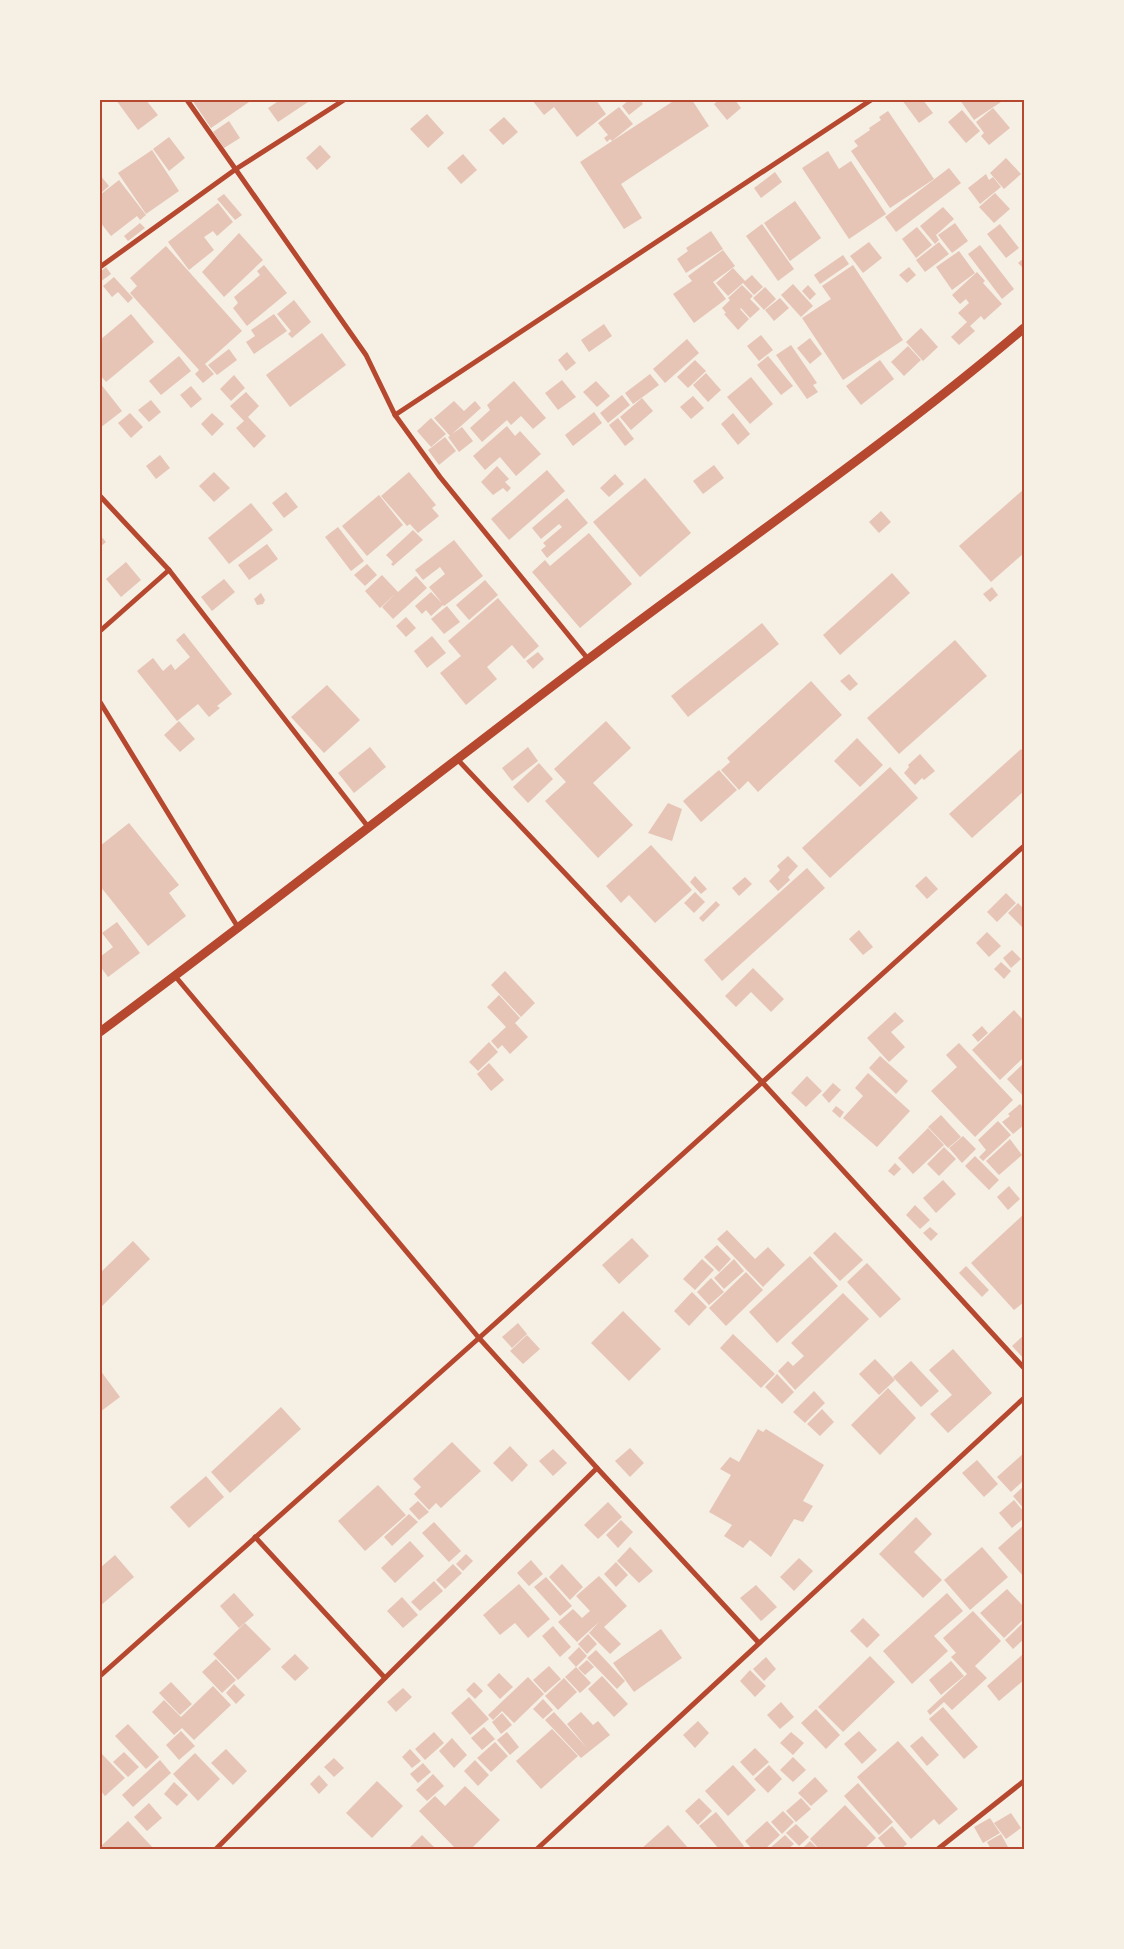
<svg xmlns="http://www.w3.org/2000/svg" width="1124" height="1949" font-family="'Asap Condensed',sans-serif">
  <rect width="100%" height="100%" fill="#f6efe4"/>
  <g fill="#e6c5b7">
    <polygon points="116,100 146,100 158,115 138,130"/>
    <polygon points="192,100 252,100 211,128"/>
    <polygon points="280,100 311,100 278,122 268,108"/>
    <polygon points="532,100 596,100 606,114 577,137 554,107 544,115"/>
    <polygon points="629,100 640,100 643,104 629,115 622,106"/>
    <polygon points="675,100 692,100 709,126 621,184 642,218 624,229 580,162"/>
    <polygon points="719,100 735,100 741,108 727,120 714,104"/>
    <polygon points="902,100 923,100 933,113 919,123"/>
    <polygon points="960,100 1004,100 974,120"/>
    <polygon points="619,107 633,124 612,141 610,139 607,142 604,138 608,135 598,123"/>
    <polygon points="993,108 1010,128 989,145 981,136 984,133 976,122"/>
    <polygon points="962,110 980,131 966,143 948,122"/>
    <polygon points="888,111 934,179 890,208 851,151 858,146 854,141 870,130 869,128 881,120 879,117"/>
    <polygon points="427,114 444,133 428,148 410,129"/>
    <polygon points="504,117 518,132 503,145 489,130"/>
    <polygon points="229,121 240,138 224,148 213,132"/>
    <polygon points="169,137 185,158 169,171 153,149"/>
    <polygon points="320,145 331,157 317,170 306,158"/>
    <polygon points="152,150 179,191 146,214 118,173"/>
    <polygon points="828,151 839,169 851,161 886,214 849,239 802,168"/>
    <polygon points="463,154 477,170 461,184 447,168"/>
    <polygon points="1006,158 1021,174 1004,189 990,173"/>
    <polygon points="949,168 961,183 896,232 885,217"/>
    <polygon points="775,172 782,182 761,198 754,188"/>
    <polygon points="986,174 989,180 993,177 1001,187 980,204 968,188"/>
    <polygon points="100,175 109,186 100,194"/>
    <polygon points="119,180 146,215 140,220 137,216 111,236 100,222 100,195"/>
    <polygon points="995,193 1010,209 994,223 979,207"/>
    <polygon points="224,194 242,215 235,220 217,199"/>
    <polygon points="795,201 821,238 790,261 764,223"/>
    <polygon points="218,203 233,222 217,236 213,231 204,237 214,250 189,270 168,242"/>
    <polygon points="943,207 954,219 936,235 939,240 935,244 920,226"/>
    <polygon points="140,223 145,228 128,241 124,236"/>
    <polygon points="955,223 968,241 952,253 938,235"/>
    <polygon points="762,224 794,269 778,281 746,236"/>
    <polygon points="1000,224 1019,248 1006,258 987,234"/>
    <polygon points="917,227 932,245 916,258 902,239"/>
    <polygon points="711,231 723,249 686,273 677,259 688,251 686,248"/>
    <polygon points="239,233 263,260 224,297 202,272"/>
    <polygon points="869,242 882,258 863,273 850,256"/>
    <polygon points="939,242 949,254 925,272 916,260"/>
    <polygon points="980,245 1014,289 1002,299 968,254"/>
    <polygon points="166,246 242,331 205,364 214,374 203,383 195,374 199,370 130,293 137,286 130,278"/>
    <polygon points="723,250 735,266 713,282 726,299 694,323 673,294 692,281 688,276"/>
    <polygon points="959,251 975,273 952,290 936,267"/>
    <polygon points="843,255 849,264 820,284 814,275"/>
    <polygon points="1024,258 1024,269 1018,263"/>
    <polygon points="264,265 287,293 247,326 233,308 238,303 234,297 260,275 257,271"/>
    <polygon points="853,265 903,340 843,380 802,318 831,299 822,286"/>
    <polygon points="106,267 111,274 100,282 100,272"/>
    <polygon points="909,267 916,275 907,283 899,275"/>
    <polygon points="733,268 745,281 752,275 763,287 754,295 743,283 728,296 716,283"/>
    <polygon points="977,272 985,281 983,283 1002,304 984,320 981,316 970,326 975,331 959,345 951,337 967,322 958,313 969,303 966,299 960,304 952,295"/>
    <polygon points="114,277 133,298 128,303 118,292 112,297 103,286"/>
    <polygon points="793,284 813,306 801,317 781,295"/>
    <polygon points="742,285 753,296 750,299 760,309 750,318 741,308 740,309 749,319 738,330 724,314 726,313 722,308 730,300 728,298"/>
    <polygon points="808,285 816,294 810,300 802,291"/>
    <polygon points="765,287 776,299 764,310 753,298"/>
    <polygon points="780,298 789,308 774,321 765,310"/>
    <polygon points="294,300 311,322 292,338 288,334 291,331 277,314"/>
    <polygon points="131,314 154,342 106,382 100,375 100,340"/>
    <polygon points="274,314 287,331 254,354 246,342 255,336 251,330"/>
    <polygon points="604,324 612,336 589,352 581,340"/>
    <polygon points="921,328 938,347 923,361 906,342"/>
    <polygon points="322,333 346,365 290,407 266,375"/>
    <polygon points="761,335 773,350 759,361 747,346"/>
    <polygon points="810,338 822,354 810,364 797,348"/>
    <polygon points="687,339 699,353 665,383 653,369"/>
    <polygon points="791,345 817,383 813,385 818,392 807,399 776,355"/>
    <polygon points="908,346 921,360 904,376 891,362"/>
    <polygon points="229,349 237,360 217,375 208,365"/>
    <polygon points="567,352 576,363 566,371 558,360"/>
    <polygon points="179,356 191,371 161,395 149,381"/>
    <polygon points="768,356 793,386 781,395 757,365"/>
    <polygon points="695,360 706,371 688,388 677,377"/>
    <polygon points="880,360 894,379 861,405 846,386"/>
    <polygon points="706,373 721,390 708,402 693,385"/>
    <polygon points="650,374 659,385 633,404 625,393"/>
    <polygon points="234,375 245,388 231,401 220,389"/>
    <polygon points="751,377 773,404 750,424 727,397"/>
    <polygon points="562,380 576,397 558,410 545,393"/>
    <polygon points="514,381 546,418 533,429 521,416 511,425 507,420 482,442 470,428 490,410 487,405"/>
    <polygon points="596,381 610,396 597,407 583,392"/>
    <polygon points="100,383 122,411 100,428"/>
    <polygon points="191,386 202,399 191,408 180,395"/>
    <polygon points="246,392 259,406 248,417 266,436 254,448 236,428 244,421 230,406"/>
    <polygon points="622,395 630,405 608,423 600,413"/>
    <polygon points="693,396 704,408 691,419 680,407"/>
    <polygon points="642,398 653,411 631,430 620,417"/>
    <polygon points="151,400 161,412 149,422 138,410"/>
    <polygon points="454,401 464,411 475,401 481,408 452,434 462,427 473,441 459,452 448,437 450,436 434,418"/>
    <polygon points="594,412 602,423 573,446 565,435"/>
    <polygon points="130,413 143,427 131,438 118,423"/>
    <polygon points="212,413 224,424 212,436 201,424"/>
    <polygon points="733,413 750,434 738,445 721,424"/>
    <polygon points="431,418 446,434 431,447 417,431"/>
    <polygon points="618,418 634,439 625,446 609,425"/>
    <polygon points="507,426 515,436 520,431 541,454 516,476 500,457 485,470 473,456"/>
    <polygon points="445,437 456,451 439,465 428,450"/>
    <polygon points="160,455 170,468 156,479 146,466"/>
    <polygon points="714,465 724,478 703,494 693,481"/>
    <polygon points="497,466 509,479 505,482 511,488 507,492 503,488 493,495 481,482"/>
    <polygon points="547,470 565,491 509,540 491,519"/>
    <polygon points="214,472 230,488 214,502 199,486"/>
    <polygon points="409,472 436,505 432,508 439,516 418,533 410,524 407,526 381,496"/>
    <polygon points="615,474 624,484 609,497 600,488"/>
    <polygon points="645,478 691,533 640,577 593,522"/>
    <polygon points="1024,489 1024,553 991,582 959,546"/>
    <polygon points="286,492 298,507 284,518 272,503"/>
    <polygon points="379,495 403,525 367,556 342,526"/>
    <polygon points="567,498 588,523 547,558 541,550 546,546 543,543 562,527 559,524 541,539 532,528"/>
    <polygon points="251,503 273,530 229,564 208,538"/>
    <polygon points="881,511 891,522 879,533 869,522"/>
    <polygon points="338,527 364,561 351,571 325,537"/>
    <polygon points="413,530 423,540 393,566 391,564 393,562 386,555"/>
    <polygon points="589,533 632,584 580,628 532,572 545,560 550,566"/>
    <polygon points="100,535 106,542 100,547"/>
    <polygon points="454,540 483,576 444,606 443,605 431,616 426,610 422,614 415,606 431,592 442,603 429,587 445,574 440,567 423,580 415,570"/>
    <polygon points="267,544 278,559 249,580 238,565"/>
    <polygon points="126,562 141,580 121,597 106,579"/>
    <polygon points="367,564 377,575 365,586 354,575"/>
    <polygon points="892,573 910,593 840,655 823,635"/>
    <polygon points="382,575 398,592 416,576 427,588 393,619 382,607 395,594 380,608 365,591"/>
    <polygon points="224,579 235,592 212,611 201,597"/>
    <polygon points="485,580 498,595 469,620 456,605"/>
    <polygon points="992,587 998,595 990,602 983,594"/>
    <polygon points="261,593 265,600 263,604 257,605 254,599"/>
    <polygon points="498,598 539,646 524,659 512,645 487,667 497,679 466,705 440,673 461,656 448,641"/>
    <polygon points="447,606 460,622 444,634 431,619"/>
    <polygon points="406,617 416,628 406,637 396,626"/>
    <polygon points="762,623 779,644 688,717 671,696"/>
    <polygon points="184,633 232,694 217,706 220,708 209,717 198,704 177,721 137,671 153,658 163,671 171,664 175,670 190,657 176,640"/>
    <polygon points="432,636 446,653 427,668 414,651"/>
    <polygon points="955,640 987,676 899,754 867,718"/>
    <polygon points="538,652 544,659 533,669 526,661"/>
    <polygon points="849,674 858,684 850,691 840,681"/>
    <polygon points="811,681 842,715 758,792 748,781 739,790 721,770 730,762 727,758"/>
    <polygon points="327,685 360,720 324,753 291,717"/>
    <polygon points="179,721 195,739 180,752 164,735"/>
    <polygon points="606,721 631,748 593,783 633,825 598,858 545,801 566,782 554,769"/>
    <polygon points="857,738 883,765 860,787 834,761"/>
    <polygon points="370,747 386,767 354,793 338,773"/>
    <polygon points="528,747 538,761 512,781 502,768"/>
    <polygon points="1021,749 1024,752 1024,791 972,838 949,814"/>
    <polygon points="920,754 935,771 924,780 922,778 915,785 904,773 909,767 908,765"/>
    <polygon points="539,763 553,779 528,803 513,787"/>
    <polygon points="890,767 918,798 830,878 802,848"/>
    <polygon points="719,770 737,790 701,822 683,801"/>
    <polygon points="668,803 682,809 672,841 648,833"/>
    <polygon points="129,823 179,885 169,893 186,916 148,946 100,886 100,846"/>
    <polygon points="651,845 692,890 655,923 629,895 621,903 606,886"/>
    <polygon points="788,856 798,866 788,877 790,880 778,891 769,881 780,870 777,866"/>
    <polygon points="807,868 825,888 722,981 704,960"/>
    <polygon points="695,876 707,889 701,894 690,882"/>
    <polygon points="926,876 938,889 927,899 915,886"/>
    <polygon points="745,877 752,884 739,896 732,888"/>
    <polygon points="695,892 705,902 694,913 684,903"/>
    <polygon points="1006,893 1016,903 997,922 987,912"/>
    <polygon points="716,901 720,905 703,922 699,918"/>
    <polygon points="1018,903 1024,909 1024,929 1008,913"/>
    <polygon points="117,922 140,953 108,977 100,966 100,957 113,947 102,933"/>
    <polygon points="859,930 873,947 863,955 849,939"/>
    <polygon points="987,932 1001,946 989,957 976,943"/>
    <polygon points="1012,950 1021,959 1011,968 1003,958"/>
    <polygon points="1001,962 1011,971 1004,979 994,969"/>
    <polygon points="753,968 784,999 771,1012 751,992 736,1007 725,996"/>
    <polygon points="505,971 535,1003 521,1017 491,985"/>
    <polygon points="499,995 520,1018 515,1023 528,1037 510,1054 502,1045 498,1049 491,1041 506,1027 487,1007"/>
    <polygon points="1014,1010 1024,1021 1024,1057 1000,1080 972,1050"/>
    <polygon points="895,1012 904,1021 891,1032 905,1047 889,1062 867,1038"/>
    <polygon points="982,1026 988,1033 978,1042 972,1035"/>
    <polygon points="489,1042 498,1052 478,1071 469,1062"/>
    <polygon points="959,1043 1013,1100 975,1137 931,1091 957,1067 946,1055"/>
    <polygon points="880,1056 908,1081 896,1094 869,1068"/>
    <polygon points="489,1063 504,1080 491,1091 477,1074"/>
    <polygon points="1024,1063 1024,1097 1007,1079"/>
    <polygon points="868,1073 910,1111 877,1147 843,1118 863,1096 855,1088"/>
    <polygon points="807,1076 822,1091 806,1107 791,1093"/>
    <polygon points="833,1083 841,1090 829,1103 822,1095"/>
    <polygon points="1020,1104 1024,1108 1024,1125 1013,1134 1002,1122 1010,1116 1008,1114"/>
    <polygon points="836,1106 844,1112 840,1118 832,1111"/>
    <polygon points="941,1115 961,1137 948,1148 928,1127"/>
    <polygon points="998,1121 1011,1135 983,1161 979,1157 986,1150 978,1140"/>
    <polygon points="928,1128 944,1145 913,1174 898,1158"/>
    <polygon points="963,1136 976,1149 962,1163 949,1148"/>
    <polygon points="1010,1139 1022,1155 999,1175 986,1161"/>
    <polygon points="944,1147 956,1159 939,1176 927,1164"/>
    <polygon points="975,1156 999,1180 989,1190 965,1166"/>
    <polygon points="895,1163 901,1169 894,1176 888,1171"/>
    <polygon points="943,1180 956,1194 936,1213 923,1198"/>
    <polygon points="1009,1186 1020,1199 1008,1210 997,1197"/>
    <polygon points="915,1205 930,1220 920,1229 906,1215"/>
    <polygon points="1024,1214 1024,1302 1014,1310 971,1263"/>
    <polygon points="930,1227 938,1234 931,1241 923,1233"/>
    <polygon points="727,1230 755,1259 768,1247 785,1265 763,1287 717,1239"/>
    <polygon points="835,1232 863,1260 840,1281 813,1253"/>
    <polygon points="632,1238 649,1256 619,1284 602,1265"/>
    <polygon points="133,1241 150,1259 100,1308 100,1273"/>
    <polygon points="717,1245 731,1259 719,1272 704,1257"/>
    <polygon points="810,1256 838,1286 777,1343 749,1312"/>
    <polygon points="702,1259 714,1270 695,1290 683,1279"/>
    <polygon points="734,1259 744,1271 724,1289 714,1278"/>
    <polygon points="867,1263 901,1299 880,1318 847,1282"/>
    <polygon points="966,1266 989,1290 982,1297 959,1273"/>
    <polygon points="746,1272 763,1290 726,1326 709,1308"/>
    <polygon points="711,1278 724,1292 709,1305 697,1292"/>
    <polygon points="692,1292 707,1307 689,1326 674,1311"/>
    <polygon points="843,1293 869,1319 795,1390 778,1371 788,1361 793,1366 804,1356 791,1343"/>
    <polygon points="623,1311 661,1349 629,1381 591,1343"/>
    <polygon points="518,1323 527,1334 512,1348 502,1337"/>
    <polygon points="733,1334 775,1374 761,1388 720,1348"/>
    <polygon points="527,1335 540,1349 523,1364 510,1351"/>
    <polygon points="1024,1335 1024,1359 1012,1346"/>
    <polygon points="953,1349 992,1393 948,1433 930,1414 952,1395 929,1370"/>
    <polygon points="875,1359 895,1380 879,1395 859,1374"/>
    <polygon points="911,1361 939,1391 921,1407 893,1377"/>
    <polygon points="100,1370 120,1397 100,1412"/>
    <polygon points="777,1374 794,1392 782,1404 765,1387"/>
    <polygon points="888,1388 916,1418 880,1455 851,1425"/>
    <polygon points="814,1391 825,1403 805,1423 793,1412"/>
    <polygon points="281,1407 301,1429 230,1493 211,1472"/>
    <polygon points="822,1409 834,1422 820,1436 807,1424"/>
    <polygon points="758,1429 763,1432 766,1429 824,1465 803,1501 813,1506 803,1522 794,1519 771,1557 750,1540 743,1548 724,1536 732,1525 709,1512 731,1475 720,1469 730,1457 739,1462"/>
    <polygon points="452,1442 481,1471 441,1508 436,1503 429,1510 414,1494 421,1487 413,1479"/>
    <polygon points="510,1446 528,1465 512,1482 493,1463"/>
    <polygon points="630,1448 644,1463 630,1477 615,1461"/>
    <polygon points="553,1449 567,1463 553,1476 539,1461"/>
    <polygon points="1024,1453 1024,1480 1011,1492 997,1477"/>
    <polygon points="977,1460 998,1484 984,1497 962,1473"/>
    <polygon points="206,1476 224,1497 189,1528 170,1507"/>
    <polygon points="378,1485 406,1515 365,1551 338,1521"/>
    <polygon points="1024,1486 1024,1509 1013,1496"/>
    <polygon points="1014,1500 1024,1512 1024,1518 1012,1528 999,1513"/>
    <polygon points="418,1501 429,1512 419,1520 409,1509"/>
    <polygon points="608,1502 622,1517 598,1539 584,1525"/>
    <polygon points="409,1514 418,1522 392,1546 384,1537"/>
    <polygon points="916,1517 932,1534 914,1552 942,1580 923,1598 879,1554"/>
    <polygon points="621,1520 633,1532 618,1548 606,1535"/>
    <polygon points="434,1522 461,1551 449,1562 422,1533"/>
    <polygon points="1024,1525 1024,1577 998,1548"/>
    <polygon points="410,1541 424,1556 395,1583 381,1568"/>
    <polygon points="630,1547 653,1571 639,1583 617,1561"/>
    <polygon points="982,1547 1008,1577 970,1610 944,1580"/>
    <polygon points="466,1554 473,1561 463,1571 456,1564"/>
    <polygon points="115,1555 134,1577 100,1606 100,1568"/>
    <polygon points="799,1558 813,1571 794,1591 780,1577"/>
    <polygon points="531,1560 543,1574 529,1586 517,1573"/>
    <polygon points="616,1562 628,1575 616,1587 604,1574"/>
    <polygon points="453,1564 462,1573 445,1589 436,1580"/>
    <polygon points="562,1564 583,1587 570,1600 549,1577"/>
    <polygon points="599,1576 627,1606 604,1627 621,1644 610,1654 589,1633 599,1622 577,1642 558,1622 573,1609 582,1618 590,1611 576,1596"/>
    <polygon points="546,1577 572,1606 560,1616 534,1587"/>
    <polygon points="434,1581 443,1591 420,1611 411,1602"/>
    <polygon points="519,1584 550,1619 528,1638 515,1623 500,1635 483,1615"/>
    <polygon points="756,1585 777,1607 761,1621 740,1598"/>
    <polygon points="1007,1589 1024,1607 1024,1619 1004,1638 980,1613"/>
    <polygon points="234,1593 254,1615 239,1628 220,1606"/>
    <polygon points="947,1593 963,1611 934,1636 948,1651 912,1684 883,1651"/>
    <polygon points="402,1597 418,1615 403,1628 387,1611"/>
    <polygon points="973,1611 1001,1641 975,1666 987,1678 952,1710 944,1702 930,1715 927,1711 967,1674 951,1657 956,1653 943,1638"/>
    <polygon points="863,1618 880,1635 867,1648 850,1631"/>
    <polygon points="1024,1622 1024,1639 1013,1649 1005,1640"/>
    <polygon points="245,1623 271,1649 238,1680 213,1654"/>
    <polygon points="553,1626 571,1647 560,1657 542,1636"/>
    <polygon points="661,1629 682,1658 634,1692 613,1663"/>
    <polygon points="588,1634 597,1644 587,1654 578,1644"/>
    <polygon points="579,1647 587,1656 576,1667 568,1658"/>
    <polygon points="596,1650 625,1681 617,1689 587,1658"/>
    <polygon points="295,1654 309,1668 295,1681 281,1667"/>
    <polygon points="1022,1655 1024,1657 1024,1680 999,1701 987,1686"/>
    <polygon points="870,1656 895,1682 843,1732 818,1707"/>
    <polygon points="766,1657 776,1669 764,1681 753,1669"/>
    <polygon points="216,1659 236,1680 222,1693 202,1672"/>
    <polygon points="587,1660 594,1667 585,1675 578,1668"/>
    <polygon points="951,1661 964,1676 941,1695 929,1680"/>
    <polygon points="549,1666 561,1679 545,1693 533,1680"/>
    <polygon points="576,1667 591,1683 580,1693 565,1677"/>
    <polygon points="750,1670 766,1686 755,1697 740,1681"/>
    <polygon points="499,1673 513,1687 500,1699 487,1685"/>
    <polygon points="602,1676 628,1704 614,1717 588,1689"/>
    <polygon points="528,1677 544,1694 514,1723 502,1711 493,1720 488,1715"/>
    <polygon points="564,1678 577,1692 558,1710 545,1696"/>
    <polygon points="171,1682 192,1704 180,1715 159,1693"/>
    <polygon points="474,1682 483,1691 475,1699 466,1690"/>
    <polygon points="234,1684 245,1695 236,1704 226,1693"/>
    <polygon points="213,1686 231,1705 194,1740 182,1728 174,1735 152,1712 164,1700 181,1717"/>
    <polygon points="403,1688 412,1697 396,1712 387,1702"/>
    <polygon points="469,1697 489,1719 470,1735 451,1713"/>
    <polygon points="543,1699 553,1710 543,1719 533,1709"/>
    <polygon points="781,1702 794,1717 780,1729 767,1715"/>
    <polygon points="943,1707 978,1747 964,1759 929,1719"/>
    <polygon points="816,1709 840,1735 826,1749 801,1723"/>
    <polygon points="554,1712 587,1748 567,1724 581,1712 593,1725 598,1721 610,1735 581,1758 545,1720"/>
    <polygon points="502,1713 512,1725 501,1734 492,1722"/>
    <polygon points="698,1721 709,1733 695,1748 683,1735"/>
    <polygon points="128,1724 159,1757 146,1769 115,1736"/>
    <polygon points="484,1727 495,1739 482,1750 471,1738"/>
    <polygon points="552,1729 578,1756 541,1789 516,1761"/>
    <polygon points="181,1731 195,1746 179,1760 166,1745"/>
    <polygon points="859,1731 877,1750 862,1764 844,1744"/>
    <polygon points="434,1732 444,1743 425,1760 415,1749"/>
    <polygon points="507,1732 519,1747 510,1755 497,1740"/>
    <polygon points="791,1732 804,1743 793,1755 780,1743"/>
    <polygon points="922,1736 939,1755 927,1766 910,1746"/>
    <polygon points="452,1738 467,1755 454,1768 439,1751"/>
    <polygon points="898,1741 958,1809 939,1825 934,1819 911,1839 857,1777"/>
    <polygon points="495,1742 508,1756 491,1772 477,1758"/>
    <polygon points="755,1748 769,1762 753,1776 740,1762"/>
    <polygon points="226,1749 247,1771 233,1785 211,1763"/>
    <polygon points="410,1749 421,1761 412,1768 402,1757"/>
    <polygon points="100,1752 125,1778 105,1796 100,1790"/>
    <polygon points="124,1752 139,1767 128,1777 113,1762"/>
    <polygon points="195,1753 220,1779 198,1801 173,1774"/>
    <polygon points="793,1757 806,1770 793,1782 780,1770"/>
    <polygon points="334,1758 344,1768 334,1777 324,1767"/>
    <polygon points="160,1760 171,1773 133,1807 122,1795"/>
    <polygon points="475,1760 489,1775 478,1786 464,1771"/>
    <polygon points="423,1763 431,1772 418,1783 410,1774"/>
    <polygon points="733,1765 756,1790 728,1816 705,1791"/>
    <polygon points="769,1765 782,1779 768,1793 754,1779"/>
    <polygon points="433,1774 444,1786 427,1801 416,1790"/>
    <polygon points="319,1775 328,1785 319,1794 310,1784"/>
    <polygon points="815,1777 828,1791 811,1806 798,1793"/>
    <polygon points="377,1781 403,1806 372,1838 346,1813"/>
    <polygon points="174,1782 188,1795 177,1806 164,1794"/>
    <polygon points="858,1783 893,1822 879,1835 844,1796"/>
    <polygon points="465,1786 500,1820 471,1849 456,1849 419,1811 435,1796 445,1806"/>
    <polygon points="699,1798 712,1811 698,1825 685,1811"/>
    <polygon points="801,1798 811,1809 796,1822 786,1811"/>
    <polygon points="149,1803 162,1818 147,1831 134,1817"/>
    <polygon points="845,1805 876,1838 864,1849 819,1849 810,1839"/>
    <polygon points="783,1811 794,1822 782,1834 771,1822"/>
    <polygon points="716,1812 744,1846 741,1849 719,1849 699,1826"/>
    <polygon points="1011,1813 1021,1828 1006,1839 994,1823"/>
    <polygon points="990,1818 1000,1833 983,1843 974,1827"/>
    <polygon points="128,1821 154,1849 100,1849 100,1847"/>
    <polygon points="767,1821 780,1835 765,1849 752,1849 745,1841"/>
    <polygon points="796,1824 809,1837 799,1846 786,1833"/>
    <polygon points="668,1825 689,1849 641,1849"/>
    <polygon points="892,1826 907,1844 901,1849 887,1849 878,1838"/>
    <polygon points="1001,1834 1009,1849 991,1849 987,1842"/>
    <polygon points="422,1835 436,1849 408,1849"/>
    <polygon points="785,1835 794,1844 788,1849 769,1849"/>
    <polygon points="810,1841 818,1849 802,1849"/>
  </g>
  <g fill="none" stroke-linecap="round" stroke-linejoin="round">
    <g stroke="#b5482f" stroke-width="5">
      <polyline points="187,100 366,355 395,415 440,477 588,659"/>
      <polyline points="100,267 236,169 344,100"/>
      <polyline points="395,415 871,100"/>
      <polyline points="100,496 169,570 369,828"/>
      <polyline points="100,631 169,570"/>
      <polyline points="100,702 239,929"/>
      <polyline points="458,760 762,1082 1024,1368"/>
      <polyline points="175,976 479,1338 597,1468 759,1643"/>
      <polyline points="255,1537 385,1678"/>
      <polyline points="100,1676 479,1338 1024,846"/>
      <polyline points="216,1849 385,1678 597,1468"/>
      <polyline points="537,1849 1024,1398"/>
      <polyline points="938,1849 1024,1781"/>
    </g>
    <path stroke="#b5482f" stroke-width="9" d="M100,1032C264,910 424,783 587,660C733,549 884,447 1024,328"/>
  </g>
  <rect width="1124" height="1949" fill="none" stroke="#f6efe4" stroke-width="202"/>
  <rect x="101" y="101" width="922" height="1747" fill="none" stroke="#b5482f" stroke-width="2"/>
</svg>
